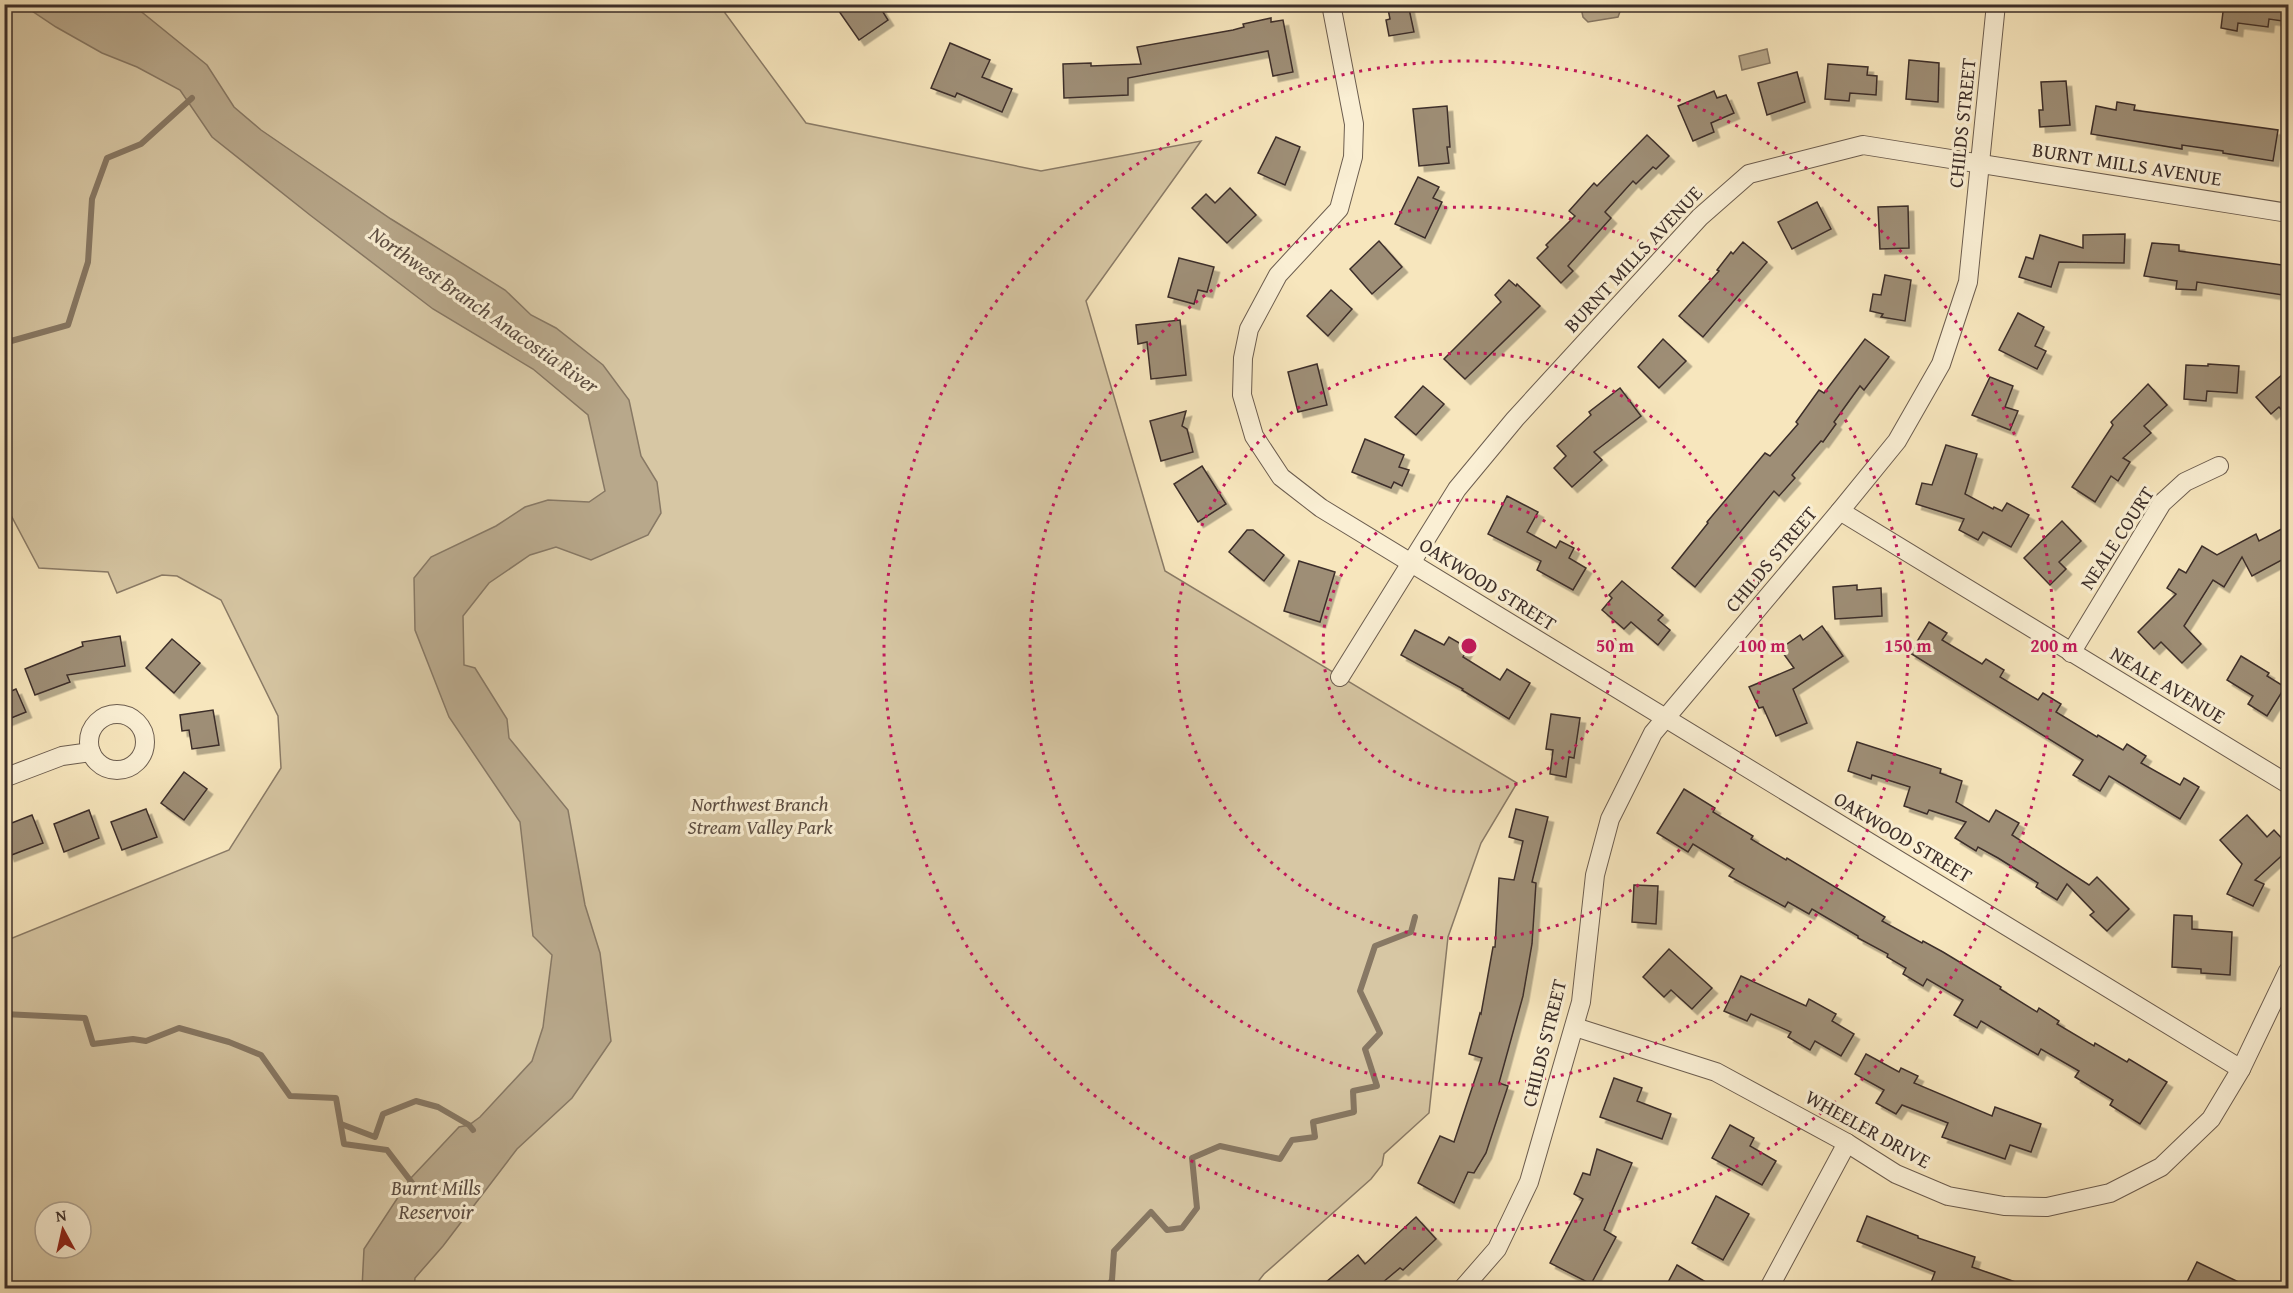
<svg xmlns="http://www.w3.org/2000/svg" width="2293" height="1293" font-family="'Gentium Book Plus',serif">
  <defs>
    <filter id="shadow"><feDropShadow dx="5.5" dy="5.5" stdDeviation="0" flood-color="#0004"/></filter>
  </defs>
  <rect width="100%" height="100%" fill="#f7e6bd"/>
  <filter id="stains"><feTurbulence type="fractalNoise" baseFrequency=".00333" numOctaves="4"/><feColorMatrix values="0 0 0 0 .2 0 0 0 0 .09 0 0 0 0 .02 0 0 0 .5 -.17"/></filter>
  <radialGradient id="worn" r=".72"><stop offset=".6" stop-color="#630" stop-opacity="0"/><stop offset="1" stop-color="#630" stop-opacity=".3"/></radialGradient>
  <path fill="#d7c7a4" stroke="#8a7b67" stroke-width="1.5" fill-rule="evenodd" d="M5,5H725V13L806,123L1041,171L1201,141L1086,301L1165,571L1517,783L1481,843L1448,937L1429,1113L1384,1154L1382,1165L1371,1179L1264,1274L1253,1288H5V941L229,850L281,768L278,716L221,600L177,576L162,575L117,593L108,572L39,568L5,504ZM45,1212H81V1248H45Z"/>
  <g fill="#b8a88b" stroke="#877864" stroke-width="1.5">
    <polygon points="1620,4 1621,9 1618,17 1588,22 1583,17 1581,8 1583,5"/>
    <polygon points="23,5 133,5 207,65 234,107 261,130 391,219 505,290 531,315 556,328 603,365 629,400 641,456 657,482 661,513 648,535 591,560 556,547 530,555 489,583 463,616 464,665 475,668 507,719 509,738 568,810 585,905 600,953 611,1041 572,1098 517,1149 443,1246 415,1278 414,1288 362,1288 364,1249 410,1179 459,1127 469,1125 480,1117 532,1061 543,1027 552,955 533,936 520,822 449,717 415,630 414,578 431,557 496,526 525,507 548,500 589,502 605,491 588,415 533,369 433,309 310,215 212,137 180,90 137,67 102,53 56,27"/>
    <polygon points="1767,49 1770,63 1742,70 1739,56"/>
  </g>
  <g fill="none" stroke-linecap="round" stroke-linejoin="round">
    <g stroke="#877864" stroke-width="6">
      <polyline points="4,343 68,325 88,262 92,199 107,158 141,144 192,98"/>
      <polyline points="4,1014 85,1018 93,1044 133,1039 146,1041 179,1028 229,1042 261,1055 290,1096 336,1098 344,1144 387,1150 413,1184"/>
      <polyline points="341,1124 375,1137 383,1114 416,1101 438,1107 469,1125 473,1130"/>
      <polyline points="1107,1288 1112,1280 1114,1251 1151,1212 1167,1230 1182,1228 1197,1208 1192,1158 1220,1146 1280,1159 1292,1140 1315,1137 1313,1122 1354,1112 1353,1091 1377,1086 1365,1049 1380,1033 1360,991 1375,946 1411,932 1415,917"/>
    </g>
  </g>
  <g fill="#9e8e76" stroke="#3d2f2a" stroke-width="1.5" filter="url(#shadow)">
    <polygon points="834,4 878,4 888,20 859,40"/>
    <polygon points="1387,4 1408,4 1414,32 1389,36 1386,20 1390,19"/>
    <polygon points="2224,4 2289,4 2289,22 2269,19 2268,27 2238,23 2237,31 2221,28"/>
    <polygon points="1271,18 1271,22 1283,20 1293,72 1273,76 1268,51 1128,78 1128,95 1064,98 1063,64 1091,63 1091,66 1141,64 1137,47 1233,30 1244,27 1243,24"/>
    <polygon points="950,43 990,60 982,77 1012,89 1002,112 957,93 955,97 931,88"/>
    <polygon points="1909,60 1939,63 1938,102 1906,99"/>
    <polygon points="1828,64 1868,67 1867,75 1877,76 1876,95 1850,93 1849,101 1825,99"/>
    <polygon points="1797,72 1805,102 1767,115 1758,83"/>
    <polygon points="2066,81 2070,125 2040,127 2039,110 2043,110 2041,82"/>
    <polygon points="1714,91 1717,98 1726,95 1734,113 1711,123 1714,132 1693,141 1678,106"/>
    <polygon points="2117,102 2135,105 2134,110 2278,130 2273,161 2223,153 2223,151 2182,145 2182,149 2091,134 2096,106 2116,110"/>
    <polygon points="1447,106 1450,147 1447,147 1449,163 1419,166 1413,109"/>
    <polygon points="1647,135 1669,156 1656,169 1653,167 1636,184 1633,181 1605,212 1611,218 1568,266 1573,271 1561,283 1537,258 1548,247 1546,245 1575,216 1569,211 1594,183 1597,186"/>
    <polygon points="1276,137 1300,147 1285,185 1258,173"/>
    <polygon points="1418,177 1439,187 1433,198 1442,202 1425,238 1395,224"/>
    <polygon points="1230,188 1256,215 1227,243 1192,208 1206,194 1215,203"/>
    <polygon points="1817,202 1831,229 1792,249 1778,222"/>
    <polygon points="1908,206 1909,248 1880,249 1878,207"/>
    <polygon points="2125,234 2124,263 2059,262 2051,287 2019,277 2026,257 2033,259 2040,235 2083,248 2083,235"/>
    <polygon points="1379,241 1402,267 1372,294 1350,269"/>
    <polygon points="1743,242 1767,262 1703,337 1679,316 1719,271 1717,270 1731,252 1733,254"/>
    <polygon points="2152,243 2179,245 2179,251 2289,266 2289,296 2197,282 2196,290 2176,289 2177,281 2144,276"/>
    <polygon points="1179,258 1214,267 1207,292 1198,290 1194,304 1168,297"/>
    <polygon points="1885,275 1911,280 1905,321 1881,317 1883,314 1870,311 1873,294 1881,295"/>
    <polygon points="1509,280 1516,286 1517,284 1540,306 1465,379 1444,359 1501,302 1495,295"/>
    <polygon points="1331,290 1352,309 1328,336 1307,316"/>
    <polygon points="2018,313 2044,327 2035,346 2046,351 2037,369 1999,350"/>
    <polygon points="1180,320 1186,375 1151,379 1147,342 1138,344 1136,325"/>
    <polygon points="1663,339 1686,361 1659,388 1638,367"/>
    <polygon points="1865,339 1889,357 1864,390 1860,386 1834,422 1836,424 1823,442 1821,441 1792,475 1795,478 1779,496 1774,491 1695,587 1672,568 1708,523 1707,522 1765,453 1770,456 1798,424 1796,422 1819,390 1824,393"/>
    <polygon points="1317,364 1327,405 1298,412 1288,372"/>
    <polygon points="2208,364 2239,366 2237,393 2207,391 2206,401 2184,399 2186,365 2208,366"/>
    <polygon points="2289,369 2289,418 2279,407 2271,414 2256,397"/>
    <polygon points="1990,377 2013,386 2005,407 2018,411 2010,430 1972,415"/>
    <polygon points="2148,384 2167,405 2144,426 2151,433 2123,458 2130,462 2118,481 2111,476 2095,502 2072,487 2113,425 2111,422"/>
    <polygon points="1423,386 1444,404 1416,435 1395,417"/>
    <polygon points="1620,388 1641,416 1594,452 1602,460 1572,487 1554,468 1566,456 1557,446 1591,415 1589,412"/>
    <polygon points="1186,411 1182,426 1187,429 1193,452 1161,461 1150,421"/>
    <polygon points="1365,439 1404,455 1399,467 1409,470 1402,486 1394,482 1391,488 1352,472"/>
    <polygon points="1946,445 1977,454 1965,494 1993,509 1994,507 2002,511 2007,503 2029,515 2011,547 1983,532 1978,540 1959,530 1964,519 1916,504 1922,483 1932,485"/>
    <polygon points="1202,466 1226,504 1198,522 1174,484"/>
    <polygon points="1507,496 1538,512 1527,532 1556,548 1560,541 1574,548 1569,558 1586,568 1573,590 1537,570 1541,561 1488,534"/>
    <polygon points="2062,521 2081,541 2059,562 2066,569 2050,585 2024,558"/>
    <polygon points="2289,525 2289,556 2252,576 2242,557 2224,587 2213,580 2184,626 2201,644 2182,663 2161,642 2154,649 2138,632 2176,594 2167,588 2179,569 2186,573 2202,546 2217,555 2256,534 2259,541"/>
    <polygon points="1247,530 1253,530 1284,555 1264,581 1229,552"/>
    <polygon points="1299,561 1335,572 1320,622 1284,611"/>
    <polygon points="1622,581 1663,615 1658,620 1670,630 1658,645 1631,622 1624,629 1602,610 1612,598 1609,595"/>
    <polygon points="1857,585 1857,590 1881,588 1882,616 1835,619 1833,587"/>
    <polygon points="1929,622 1947,633 1942,640 1982,664 1986,659 2004,670 2000,677 2038,700 2043,693 2061,704 2056,712 2097,737 2098,735 2123,750 2127,744 2146,756 2141,763 2180,785 2184,778 2199,787 2180,819 2109,776 2100,791 2073,775 2083,760 1910,653"/>
    <polygon points="1822,626 1843,656 1793,689 1807,723 1776,736 1763,707 1759,708 1749,687 1794,668 1780,649 1800,635 1803,640"/>
    <polygon points="1415,630 1444,645 1449,637 1468,648 1463,657 1500,680 1507,669 1530,683 1509,719 1462,690 1463,689 1401,655"/>
    <polygon points="120,636 125,666 67,675 70,682 35,695 25,669 83,646 82,642"/>
    <polygon points="172,639 200,663 174,693 146,668"/>
    <polygon points="2241,656 2269,673 2267,676 2285,687 2267,716 2248,704 2253,696 2227,680"/>
    <polygon points="16,689 26,712 4,721 4,694"/>
    <polygon points="213,710 219,745 192,749 189,730 182,731 180,715"/>
    <polygon points="1551,714 1580,718 1574,758 1569,757 1566,777 1550,774 1553,750 1546,749"/>
    <polygon points="1857,742 1929,765 1941,769 1940,773 1962,781 1956,802 1989,822 1996,810 2019,823 2012,835 2089,885 2097,877 2129,909 2107,931 2090,915 2094,912 2067,884 2057,900 2036,887 2038,883 1998,858 1978,847 1976,851 1955,838 1966,822 1929,810 1927,814 1904,806 1910,787 1872,775 1871,779 1848,771"/>
    <polygon points="184,772 207,789 184,820 161,803"/>
    <polygon points="1684,789 1715,808 1713,812 1753,836 1751,839 1786,860 1787,858 1885,917 1882,921 1922,943 1923,941 1943,952 2001,987 2000,989 2037,1012 2039,1008 2059,1021 2057,1024 2094,1046 2095,1043 2127,1062 2129,1059 2167,1082 2140,1124 2110,1105 2113,1100 2075,1077 2079,1071 2041,1049 2038,1055 1981,1021 1977,1028 1954,1015 1963,1000 1927,979 1923,986 1903,974 1906,968 1887,957 1888,954 1858,938 1858,936 1812,909 1809,914 1788,902 1785,907 1729,876 1734,869 1693,844 1688,852 1657,833"/>
    <polygon points="146,809 157,837 122,850 111,822"/>
    <polygon points="1516,809 1548,817 1532,882 1536,883 1532,944 1523,996 1499,1083 1508,1086 1486,1153 1474,1173 1468,1172 1454,1203 1418,1183 1440,1136 1454,1142 1482,1058 1469,1054 1480,1013 1481,1014 1493,947 1495,947 1499,878 1514,880 1523,841 1509,837"/>
    <polygon points="89,810 99,838 64,852 54,824"/>
    <polygon points="32,815 43,843 9,856 4,845 4,826"/>
    <polygon points="2247,815 2267,837 2274,830 2289,846 2289,849 2255,880 2264,884 2253,906 2227,894 2242,864 2220,840"/>
    <polygon points="1634,885 1658,886 1656,924 1632,922"/>
    <polygon points="2174,915 2192,916 2192,929 2232,932 2230,975 2201,973 2201,969 2172,967"/>
    <polygon points="1669,949 1712,988 1692,1009 1671,990 1664,997 1643,977"/>
    <polygon points="1741,976 1806,1006 1809,999 1836,1014 1832,1021 1854,1034 1841,1056 1815,1041 1810,1050 1788,1037 1791,1032 1751,1014 1747,1021 1724,1011"/>
    <polygon points="1866,1054 1899,1072 1901,1068 1918,1076 1914,1083 1992,1116 1995,1107 2041,1124 2031,1152 2010,1145 2005,1159 1942,1137 1948,1123 1902,1105 1896,1114 1876,1103 1884,1090 1855,1074"/>
    <polygon points="1614,1078 1642,1088 1637,1101 1671,1114 1662,1139 1600,1117"/>
    <polygon points="1730,1125 1754,1138 1750,1146 1776,1161 1762,1185 1712,1158"/>
    <polygon points="1597,1149 1632,1163 1604,1230 1616,1237 1591,1284 1550,1263 1583,1199 1574,1194 1583,1173 1590,1175"/>
    <polygon points="1716,1196 1749,1214 1723,1260 1692,1243"/>
    <polygon points="1867,1216 1918,1236 1918,1238 1975,1257 1972,1267 2027,1286 2026,1288 1942,1288 1930,1285 1935,1272 1857,1241"/>
    <polygon points="1416,1217 1436,1239 1403,1270 1400,1268 1376,1288 1319,1288 1358,1255 1365,1264"/>
    <polygon points="2197,1262 2251,1288 2184,1288"/>
    <polygon points="1677,1265 1687,1271 1716,1288 1665,1288"/>
  </g>
  <g fill="none" stroke-linecap="round" stroke-linejoin="round">
    <defs>
      <g id="minor">
        <polyline points="1331,4 1354,124 1353,157 1339,209 1278,275 1249,329 1243,358 1242,395 1254,436 1281,477 1321,508 2241,1069"/>
        <polyline points="1840,511 2288,784"/>
        <polyline points="2071,653 2162,503 2185,482 2219,466"/>
        <polyline points="1340,677 1457,489 1515,419 1700,217 1749,174 1863,145 2288,213"/>
        <circle cx="117" cy="742" r="28"/>
        <polyline points="4,778 62,756 91,752"/>
        <polyline points="1575,1027 1716,1072 1847,1143 1896,1174 1948,1196 2004,1206 2047,1207 2110,1193 2161,1167 2211,1119 2241,1069 2288,971"/>
        <polyline points="1463,1288 1497,1249 1529,1182 1581,1002 1595,875 1610,819 1653,733 1840,511 1897,441 1941,364 1968,282 1996,4"/>
        <polyline points="1769,1288 1847,1143"/>
      </g>
    </defs>
    <use href="#minor" stroke="#6c5d4f" stroke-width="20"/>
    <use href="#minor" stroke="#faefd4" stroke-width="18"/>
  </g>
  <g fill="none" stroke="#c2185b" stroke-width="3" stroke-dasharray="3 6">
    <circle cx="1469" cy="646" r="146"/>
    <circle cx="1469" cy="646" r="293"/>
    <circle cx="1469" cy="646" r="439"/>
    <circle cx="1469" cy="646" r="585"/>
  </g>
  <g text-anchor="middle" stroke-width="6" stroke-linejoin="round" paint-order="stroke">
    <g font-size="20" fill="#3d2f2a" stroke="#faefd4">
      <text transform="translate(1962 123) rotate(-84)" y="7">CHILDS STREET</text>
      <text transform="translate(2127 164) rotate(9)" y="7">BURNT MILLS AVENUE</text>
      <text transform="translate(1633 259) rotate(-47)" y="7">BURNT MILLS AVENUE</text>
      <text transform="translate(2117 538) rotate(-57)" y="7">NEALE COURT</text>
      <text transform="translate(1771 559) rotate(-50)" y="7">CHILDS STREET</text>
      <text transform="translate(1488 584) rotate(32)" y="7">OAKWOOD STREET</text>
      <text transform="translate(2168 685) rotate(31)" y="7">NEALE AVENUE</text>
      <text transform="translate(1903 837) rotate(31)" y="7">OAKWOOD STREET</text>
      <text transform="translate(1544 1043) rotate(-76)" y="7">CHILDS STREET</text>
      <text transform="translate(1868 1129) rotate(29)" y="7">WHEELER DRIVE</text>
    </g>
    <g font-size="20" font-style="italic" fill="#5c4d42" stroke="#faefd4">
      <text x="760" y="811">Northwest Branch<tspan x="760" dy="23">Stream Valley Park</tspan></text>
    </g>
    <g font-size="21" font-style="italic" fill="#5c4d42" stroke="#faefd4">
      <text transform="translate(484 310) rotate(35)" y="7">Northwest Branch Anacostia River</text>
      <text x="436" y="1195">Burnt Mills<tspan x="436" dy="24">Reservoir</tspan></text>
    </g>
  </g>
  <circle cx="1469" cy="646" r="9" fill="#c2185b" stroke="#faefd4" stroke-width="3"/>
  <g font-size="18" text-anchor="middle" font-weight="bold" fill="#c2185b" stroke="#faefd4" stroke-width="6" stroke-linejoin="round" paint-order="stroke">
    <text x="1615" y="652">50 m</text>
    <text x="1762" y="652">100 m</text>
    <text x="1908" y="652">150 m</text>
    <text x="2054" y="652">200 m</text>
  </g>
  <rect width="2293" height="1293" fill="none" stroke="#f7e6bd" stroke-width="24"/>
  <rect x="6" y="6" width="2281" height="1281" fill="none" stroke="#3d2f2a" stroke-width="3"/>
  <rect x="12" y="12" width="2269" height="1269" fill="none" stroke="#3d2f2a" stroke-width="1.5"/>
  <g transform="translate(63 1230) rotate(352)"><circle r="28" fill="#faefd4" stroke="#aea290" stroke-width="1.5"/>
  <path d="M0-4.5L10 22L0 15L-10 22Z" fill="#8f2418"/>
  <text y="-9" font-size="16" font-weight="bold" text-anchor="middle" fill="#3d2f2a">N</text>
  </g>
  <rect width="100%" height="100%" filter="url(#stains)"/>
  <rect width="100%" height="100%" fill="url(#worn)"/>
</svg>
